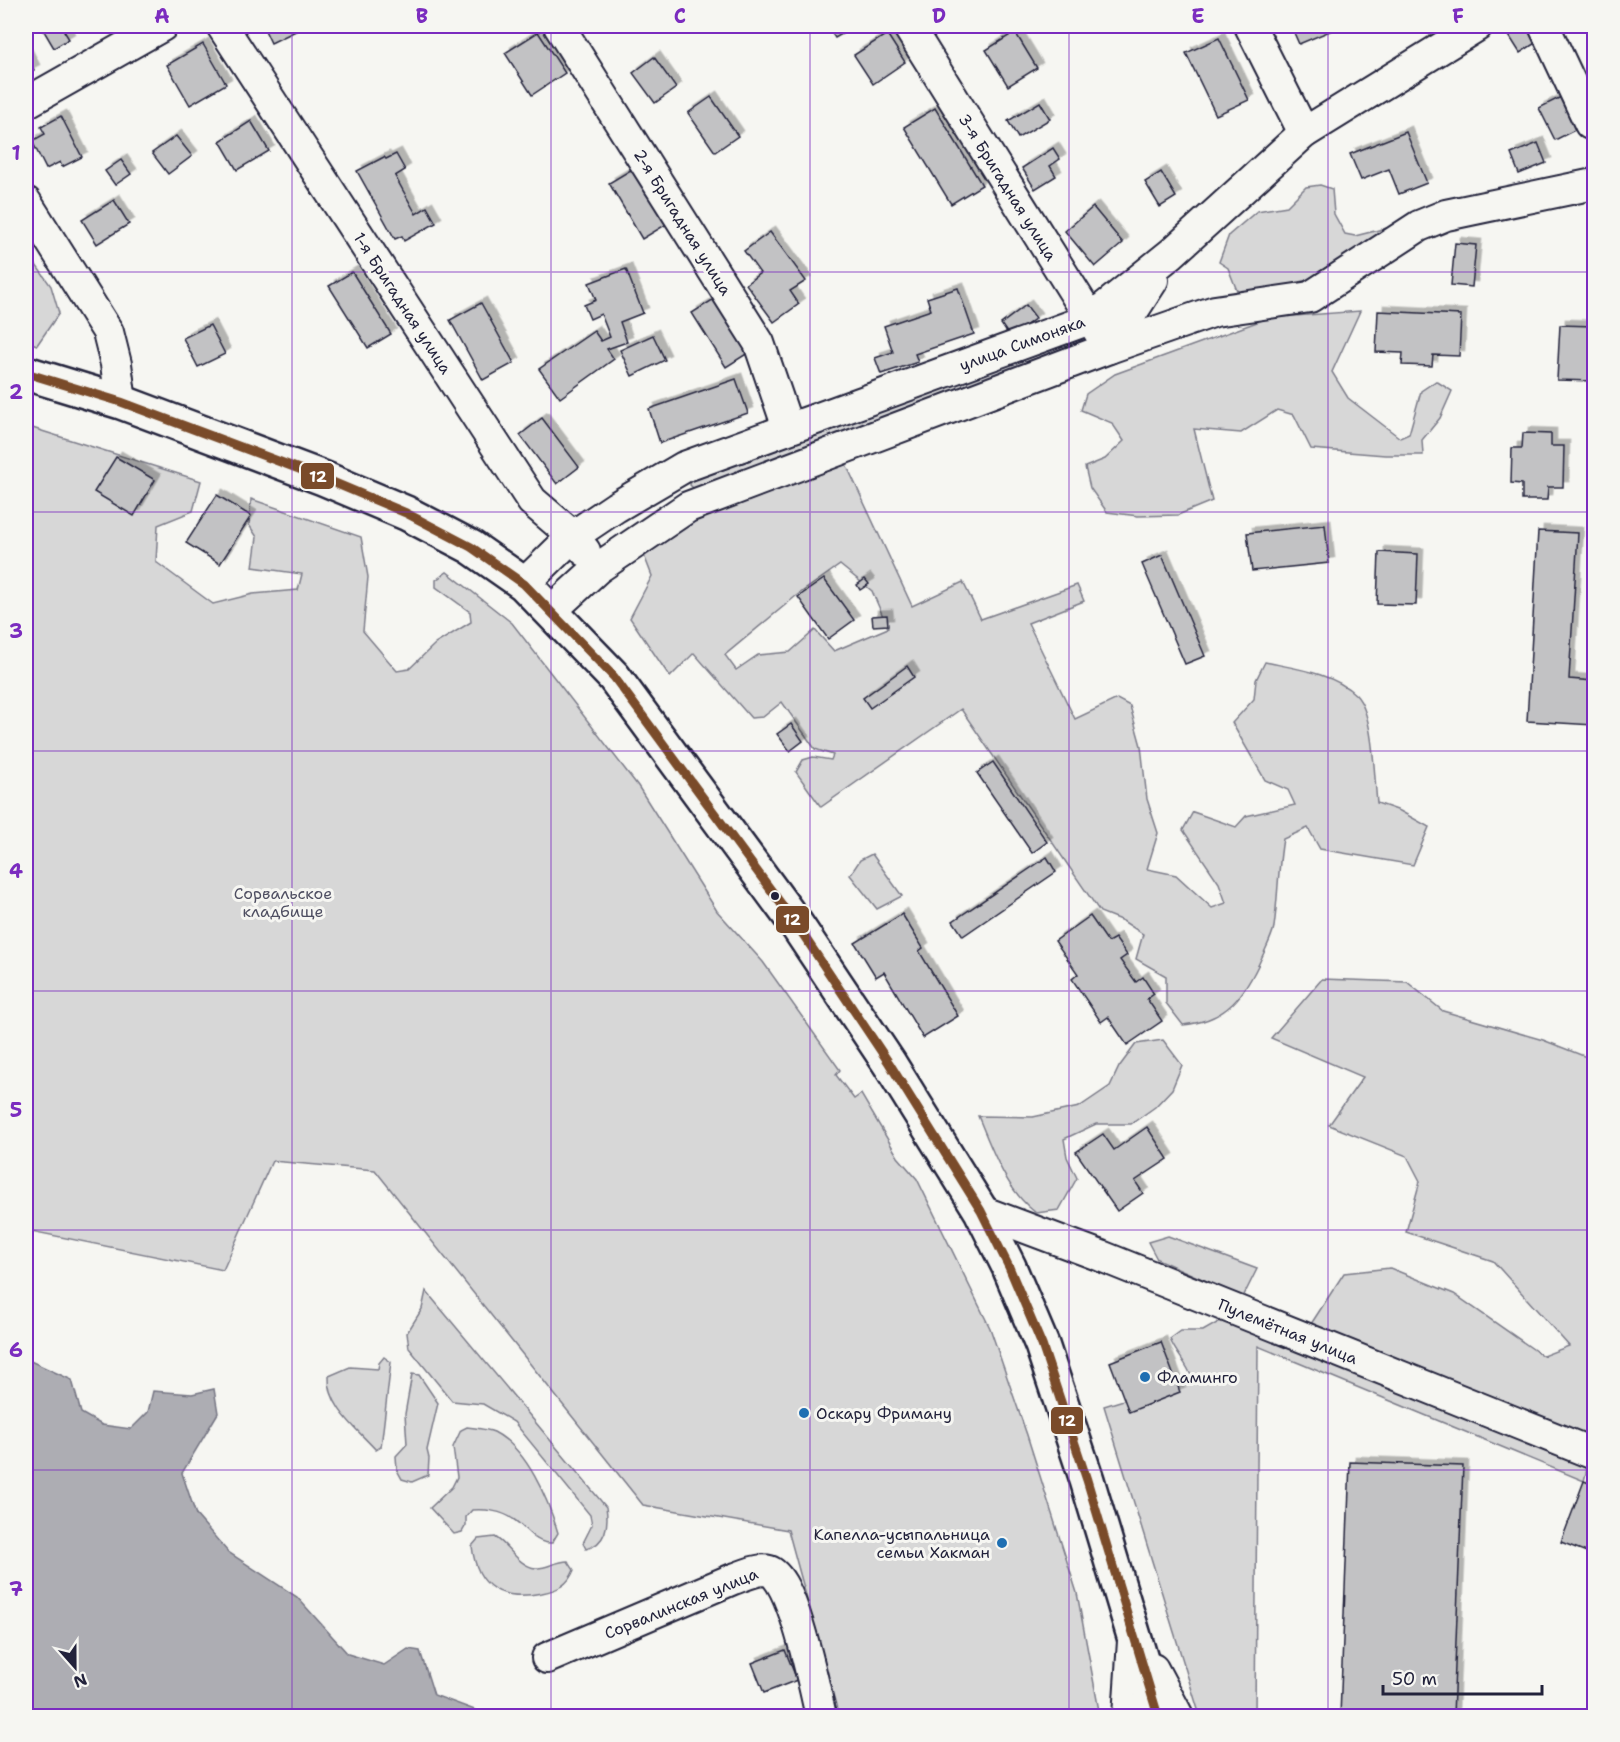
<svg xmlns="http://www.w3.org/2000/svg" width="1620" height="1742" font-family="'Shantell Sans',sans-serif">
  <defs>
    <filter id="shadow"><feDropShadow dx="5.5" dy="-5.5" stdDeviation="0" flood-color="#0004"/></filter>
  </defs>
  <rect width="100%" height="100%" fill="#f6f6f2"/>
  <filter id="ink" filterUnits="userSpaceOnUse"><feTurbulence type="fractalNoise" baseFrequency=".0167" numOctaves="2"/><feDisplacementMap in="SourceGraphic" scale="12" xChannelSelector="R" yChannelSelector="G"/><feConvolveMatrix kernelMatrix="1 2 1 2 8 2 1 2 1" color-interpolation-filters="sRGB"/></filter>
  <g filter="url(#ink)">
    <g fill="#d7d7d7" stroke="#7c7c89" stroke-width="1.5" fill-rule="evenodd">
      <polygon points="1320,185 1332,189 1334,214 1345,234 1355,236 1387,228 1389,233 1310,279 1240,298 1228,268 1219,262 1229,235 1257,211 1287,206 1306,187"/>
      <polygon points="26,251 51,286 59,313 37,345 26,341"/>
      <polygon points="1360,311 1332,372 1348,398 1400,438 1409,434 1421,391 1436,381 1452,391 1440,418 1422,440 1423,455 1385,455 1311,449 1294,415 1277,410 1241,433 1194,429 1212,501 1178,515 1138,516 1107,512 1090,488 1085,467 1105,459 1124,441 1112,423 1081,410 1086,394 1115,374 1268,318"/>
      <polygon points="1079,335 1081,343 694,489 690,485 692,478"/>
      <polygon points="26,426 201,481 193,511 158,525 156,562 213,604 253,594 298,590 302,574 253,567 257,537 249,525 251,499 361,537 368,577 363,631 397,671 409,669 435,644 471,622 470,612 436,587 436,580 447,572 512,623 638,786 717,911 763,962 840,1070 836,1075 854,1099 861,1094 898,1157 917,1179 990,1328 1027,1435 1077,1593 1100,1716 839,1716 788,1530 643,1505 375,1170 272,1161 223,1270 26,1230"/>
      <path d="M846,464L912,606L963,582L981,619L1077,585L1084,601L1028,623L1075,719L1117,699L1130,706L1141,746L1147,799L1158,833L1147,869L1176,875L1212,908L1226,903L1219,883L1183,830L1193,812L1236,827L1246,816L1295,805L1288,790L1265,780L1232,723L1254,699L1256,680L1265,662C1293,668 1334,673 1356,695C1374,714 1374,776 1377,803L1400,811L1429,827L1413,865L1320,849L1308,828L1283,839C1278,868 1278,898 1274,927C1272,937 1266,948 1262,957C1245,995 1227,1021 1183,1025L1166,1003V976L1136,959L1143,934L1123,921L1100,912L961,709L821,807L796,772L803,760L813,757L831,760L833,755L815,749L782,702L763,717L751,718L694,653L670,677L630,618L652,576L642,550L690,513ZM840,565L872,591L888,628L834,651L815,630L790,652L758,655L736,670L725,655L796,596Z"/>
      <polygon points="872,854 902,896 877,909 850,875 860,860"/>
      <polygon points="1322,979 1407,982 1443,1011 1543,1040 1594,1060 1594,1441 1311,1324 1344,1273 1390,1268 1454,1294 1543,1356 1569,1346 1493,1261 1406,1232 1420,1181 1407,1156 1329,1125 1363,1077 1271,1038"/>
      <path d="M1163,1040L1182,1065L1172,1089L1155,1107L1131,1124H1096L1064,1139L1067,1157L1077,1178L1059,1210L1036,1213C1005,1189 993,1151 978,1116L1033,1117L1079,1107L1110,1086L1119,1067L1136,1044Z"/>
      <polygon points="1168,1236 1257,1269 1243,1297 1157,1259 1148,1242"/>
      <path d="M426,1291L606,1507C609,1525 606,1544 586,1549L583,1543L592,1525L590,1515L514,1422L483,1404L452,1401L409,1348L407,1333L422,1309Z"/>
      <path d="M1229,1316L1588,1465L1584,1481L1258,1346L1255,1716H1200L1104,1406L1192,1379C1188,1363 1176,1355 1170,1339L1181,1331H1203Z"/>
      <path d="M384,1357L391,1362L381,1447L376,1450C357,1429 327,1406 329,1376L350,1367L378,1369L379,1363Z"/>
      <polygon points="412,1374 419,1375 438,1403 427,1450 429,1458 428,1475 412,1482 402,1479 397,1470 396,1456 407,1444 405,1414"/>
      <path d="M467,1427C475,1428 487,1429 494,1432C527,1449 548,1499 558,1533L552,1543C534,1544 527,1528 513,1519C502,1511 485,1509 472,1510L466,1517V1525L462,1532L454,1534L430,1508L452,1487L457,1477L453,1447L461,1430Z"/>
      <path d="M495,1537C509,1545 518,1566 536,1568C546,1569 556,1561 568,1561L574,1570C568,1585 558,1590 542,1593C502,1601 477,1589 472,1546L478,1539Z"/>
    </g>
    <polygon fill="#adadb3" stroke="#757583" stroke-width="1.5" points="26,1359 72,1380 81,1413 102,1425 131,1429 148,1412 153,1391 192,1394 214,1389 218,1413 182,1473 196,1515 228,1552 297,1597 348,1654 384,1665 408,1649 420,1651 434,1695 475,1710 477,1716 26,1716"/>
    <g fill="#c2c2c4" stroke="#22223b" stroke-width="1.5" filter="url(#shadow)">
      <polygon points="41,26 61,26 69,39 54,48"/>
      <polygon points="263,26 306,26 271,43"/>
      <polygon points="827,26 856,26 835,38"/>
      <polygon points="1291,26 1333,26 1335,29 1299,44"/>
      <polygon points="1522,26 1531,26 1540,40 1520,53 1508,34"/>
      <polygon points="538,32 565,73 532,95 505,53"/>
      <polygon points="1015,32 1037,68 1008,86 986,50"/>
      <polygon points="887,34 905,62 873,84 854,55"/>
      <polygon points="1219,38 1249,100 1216,115 1186,53"/>
      <polygon points="203,44 226,84 190,105 167,65"/>
      <polygon points="26,54 34,70 26,74"/>
      <polygon points="654,57 676,88 655,103 633,73"/>
      <polygon points="1567,94 1583,126 1555,140 1539,108"/>
      <polygon points="711,97 738,136 715,152 688,113"/>
      <polygon points="1040,102 1050,119 1018,138 1008,121"/>
      <polygon points="935,108 982,185 951,204 904,127"/>
      <polygon points="61,116 82,157 62,167 60,162 46,169 32,141 45,134 41,127"/>
      <polygon points="251,121 269,151 237,170 220,141"/>
      <polygon points="1406,132 1427,183 1399,194 1389,169 1361,180 1350,154"/>
      <polygon points="176,136 192,156 168,174 152,153"/>
      <polygon points="1538,143 1546,163 1519,174 1511,154"/>
      <polygon points="1053,148 1060,159 1050,166 1056,176 1035,189 1022,168"/>
      <polygon points="396,154 405,170 395,176 416,214 427,207 436,223 404,241 402,236 395,239 357,171 384,157 386,159"/>
      <polygon points="121,160 131,174 115,185 105,171"/>
      <polygon points="634,168 667,224 642,239 609,183"/>
      <polygon points="1161,172 1176,197 1160,207 1145,182"/>
      <polygon points="114,200 129,224 97,244 82,220"/>
      <polygon points="1093,207 1123,243 1095,267 1065,231"/>
      <polygon points="770,232 806,281 790,291 799,304 774,322 746,284 760,273 744,251"/>
      <polygon points="1455,243 1476,245 1472,287 1451,285"/>
      <polygon points="626,269 643,313 620,322 627,342 607,349 614,359 560,398 539,369 594,331 601,341 610,337 601,314 590,319 584,305 596,300 589,283"/>
      <polygon points="352,272 391,334 368,348 329,286"/>
      <polygon points="958,288 974,334 915,354 918,362 881,374 875,358 893,352 884,326 931,310 927,298"/>
      <polygon points="714,299 748,353 726,367 692,313"/>
      <polygon points="481,303 514,363 483,380 450,320"/>
      <polygon points="1026,305 1036,318 1010,337 1001,324"/>
      <polygon points="1378,311 1461,315 1459,356 1433,355 1432,366 1402,365 1403,353 1376,352"/>
      <polygon points="210,325 225,354 198,367 183,338"/>
      <polygon points="1560,325 1594,326 1594,381 1557,380"/>
      <polygon points="653,335 665,360 632,376 620,350"/>
      <polygon points="736,379 748,413 660,443 649,409"/>
      <polygon points="542,418 579,467 557,484 520,435"/>
      <polygon points="1523,433 1551,434 1551,446 1564,446 1563,487 1548,487 1547,500 1522,500 1522,484 1511,483 1512,448 1522,448"/>
      <polygon points="116,457 155,480 134,516 94,492"/>
      <polygon points="217,495 251,516 220,564 186,543"/>
      <polygon points="1325,525 1329,563 1252,571 1247,533"/>
      <polygon points="1538,531 1578,533 1569,679 1594,681 1594,725 1527,721"/>
      <polygon points="1379,552 1418,554 1416,605 1377,604"/>
      <polygon points="1162,555 1205,656 1185,664 1142,564"/>
      <polygon points="824,579 854,620 828,639 798,597"/>
      <polygon points="865,579 869,584 860,590 857,585"/>
      <polygon points="887,615 888,625 873,626 872,616"/>
      <polygon points="907,666 914,677 870,708 863,698"/>
      <polygon points="791,724 803,741 790,751 777,734"/>
      <polygon points="993,762 1047,842 1032,853 977,773"/>
      <polygon points="1047,857 1056,872 963,936 953,921"/>
      <polygon points="902,914 923,948 919,951 958,1016 923,1038 884,972 876,977 855,943"/>
      <polygon points="1090,916 1108,942 1115,938 1127,955 1120,960 1136,982 1143,977 1154,994 1147,999 1162,1021 1127,1045 1108,1017 1101,1022 1072,979 1078,974 1055,941"/>
      <polygon points="1147,1127 1168,1159 1135,1181 1143,1193 1117,1211 1076,1152 1103,1134 1114,1150"/>
      <polygon points="1161,1342 1180,1392 1129,1412 1110,1362"/>
      <polygon points="1350,1462 1463,1466 1453,1716 1340,1716"/>
      <polygon points="1584,1481 1594,1485 1594,1555 1561,1542"/>
      <polygon points="785,1650 797,1680 764,1693 752,1663"/>
    </g>
    <g fill="none" stroke-linecap="round" stroke-linejoin="round">
      <defs>
        <g id="minor">
          <polyline points="222,26 532,501 573,536 585,551"/>
          <polyline points="559,26 759,343 788,428"/>
          <polyline points="908,26 1101,335"/>
          <polyline points="1250,26 1304,133"/>
          <polyline points="1544,26 1590,124"/>
          <polyline points="26,103 162,26"/>
          <polyline points="26,202 108,332 116,364 121,402"/>
          <polyline points="1109,348 1153,280"/>
          <polyline points="524,584 573,536 616,507 684,467 1090,319 1172,253 1304,133 1477,26"/>
          <polyline points="551,611 598,568 688,507 1109,348 1215,311 1310,297 1419,226 1446,215 1594,184"/>
          <polyline points="981,1211 1101,1256 1594,1454"/>
          <path d="M547,1658L733,1579C743,1576 758,1568 769,1571C793,1578 815,1691 821,1716"/>
          <polyline points="1153,1669 1178,1716"/>
          <polyline points="1128,1716 1133,1641"/>
        </g>
        <polyline id="major" points="26,373 121,402 323,478 406,513 471,547 524,584 614,677 796,924 889,1063 981,1211 1009,1267 1042,1345 1087,1480 1158,1716"/>
      </defs>
      <use href="#minor" stroke="#22223b" stroke-width="34"/>
      <use href="#major" stroke="#22223b" stroke-width="38"/>
      <use href="#minor" stroke="#f6f6f2" stroke-width="30"/>
      <use href="#major" stroke="#f6f6f2" stroke-width="33"/>
      <defs>
        <polyline id="bus-1" points="26,373 121,402 323,478 406,513 471,547 524,584 614,677 796,924 889,1063 981,1211 1009,1267 1042,1345 1087,1480 1158,1716"/>
      </defs>
      <use href="#bus-1" stroke="#f6f6f2" stroke-width="14"/>
      <use href="#bus-1" stroke="#7a4b2a" stroke-width="9"/>
    </g>
  </g>
  <path fill="none" stroke="#7b2cbf" stroke-width="1.5" stroke-opacity="0.55" d="M292,26V1716M551,26V1716M810,26V1716M1069,26V1716M1328,26V1716M26,272H1594M26,512H1594M26,751H1594M26,991H1594M26,1230H1594M26,1470H1594"/>
  <circle fill="#22223b" stroke="#f6f6f2" stroke-width="2" cx="775" cy="896" r="5"/>
  <g fill="#1f6fb2" stroke="#f6f6f2" stroke-width="2">
    <circle cx="1145" cy="1377" r="6"/>
    <circle cx="804" cy="1413" r="6"/>
    <circle cx="1002" cy="1543" r="6"/>
  </g>
  <g text-anchor="middle" stroke-width="6" stroke-linejoin="round" paint-order="stroke">
    <g font-size="16" fill="#22223b" stroke="#f6f6f2">
      <text transform="translate(1008 187) rotate(58)" y="6">3-я Бригадная улица</text>
      <text transform="translate(683 222) rotate(58)" y="6">2-я Бригадная улица</text>
      <text transform="translate(403 303) rotate(57)" y="6">1-я Бригадная улица</text>
      <text transform="translate(1022 343) rotate(-20)" y="6">улица Симоняка</text>
      <text transform="translate(1288 1331) rotate(22)" y="6">Пулемётная улица</text>
      <text transform="translate(681 1603) rotate(-22)" y="6">Сорвалинская улица</text>
    </g>
    <g font-size="16" fill="#4f4f62" stroke="#f6f6f2">
      <text x="283" y="899">Сорвальское<tspan x="283" dy="18">кладбище</tspan></text>
    </g>
    <g font-size="16" fill="#22223b" stroke="#f6f6f2" text-anchor="start">
      <text x="1157" y="1383">Фламинго</text>
      <text x="816" y="1419">Оскару Фриману</text>
      <text x="990" y="1540" text-anchor="end">Капелла-усыпальница<tspan x="990" dy="18">семьи Хакман</tspan></text>
    </g>
  </g>
  <g stroke="#f6f6f2" stroke-width="2">
    <rect x="300" y="462" width="35" height="28" rx="6" fill="#7a4b2a"/>
    <rect x="775" y="905" width="35" height="29" rx="6" fill="#7a4b2a"/>
    <rect x="1050" y="1406" width="34" height="29" rx="6" fill="#7a4b2a"/>
  </g>
  <g font-size="16" text-anchor="middle" font-weight="bold" fill="#fff">
    <text x="318" y="482">12</text>
    <text x="792" y="925">12</text>
    <text x="1067" y="1426">12</text>
  </g>
  <rect width="1620" height="1742" fill="none" stroke="#f6f6f2" stroke-width="66"/>
  <g transform="translate(75 1667) rotate(159)" stroke="#f6f6f2" stroke-width="4.5" paint-order="stroke">
  <path d="M0-4.5L10 22L0 15L-10 22Z" fill="#22223b"/>
  <text y="-9" font-size="16" font-weight="bold" text-anchor="middle" fill="#22223b">N</text>
  </g>
  <path d="M1383 1685v9h159v-9" fill="none" stroke="#22223b" stroke-width="3"/>
  <text x="1392" y="1685" font-size="18" fill="#22223b" stroke="#f6f6f2" stroke-width="4.5" paint-order="stroke">50 m</text>
  <rect x="33" y="33" width="1554" height="1676" fill="none" stroke="#7b2cbf" stroke-width="2"/>
  <g font-size="20" text-anchor="middle" font-weight="bold" fill="#7b2cbf">
    <text x="162" y="23">A</text>
    <text x="422" y="23">B</text>
    <text x="680" y="23">C</text>
    <text x="939" y="23">D</text>
    <text x="1198" y="23">E</text>
    <text x="1458" y="23">F</text>
    <text x="16" y="160">1</text>
    <text x="16" y="399">2</text>
    <text x="16" y="638">3</text>
    <text x="16" y="878">4</text>
    <text x="16" y="1117">5</text>
    <text x="16" y="1357">6</text>
    <text x="16" y="1596">7</text>
  </g>
</svg>
